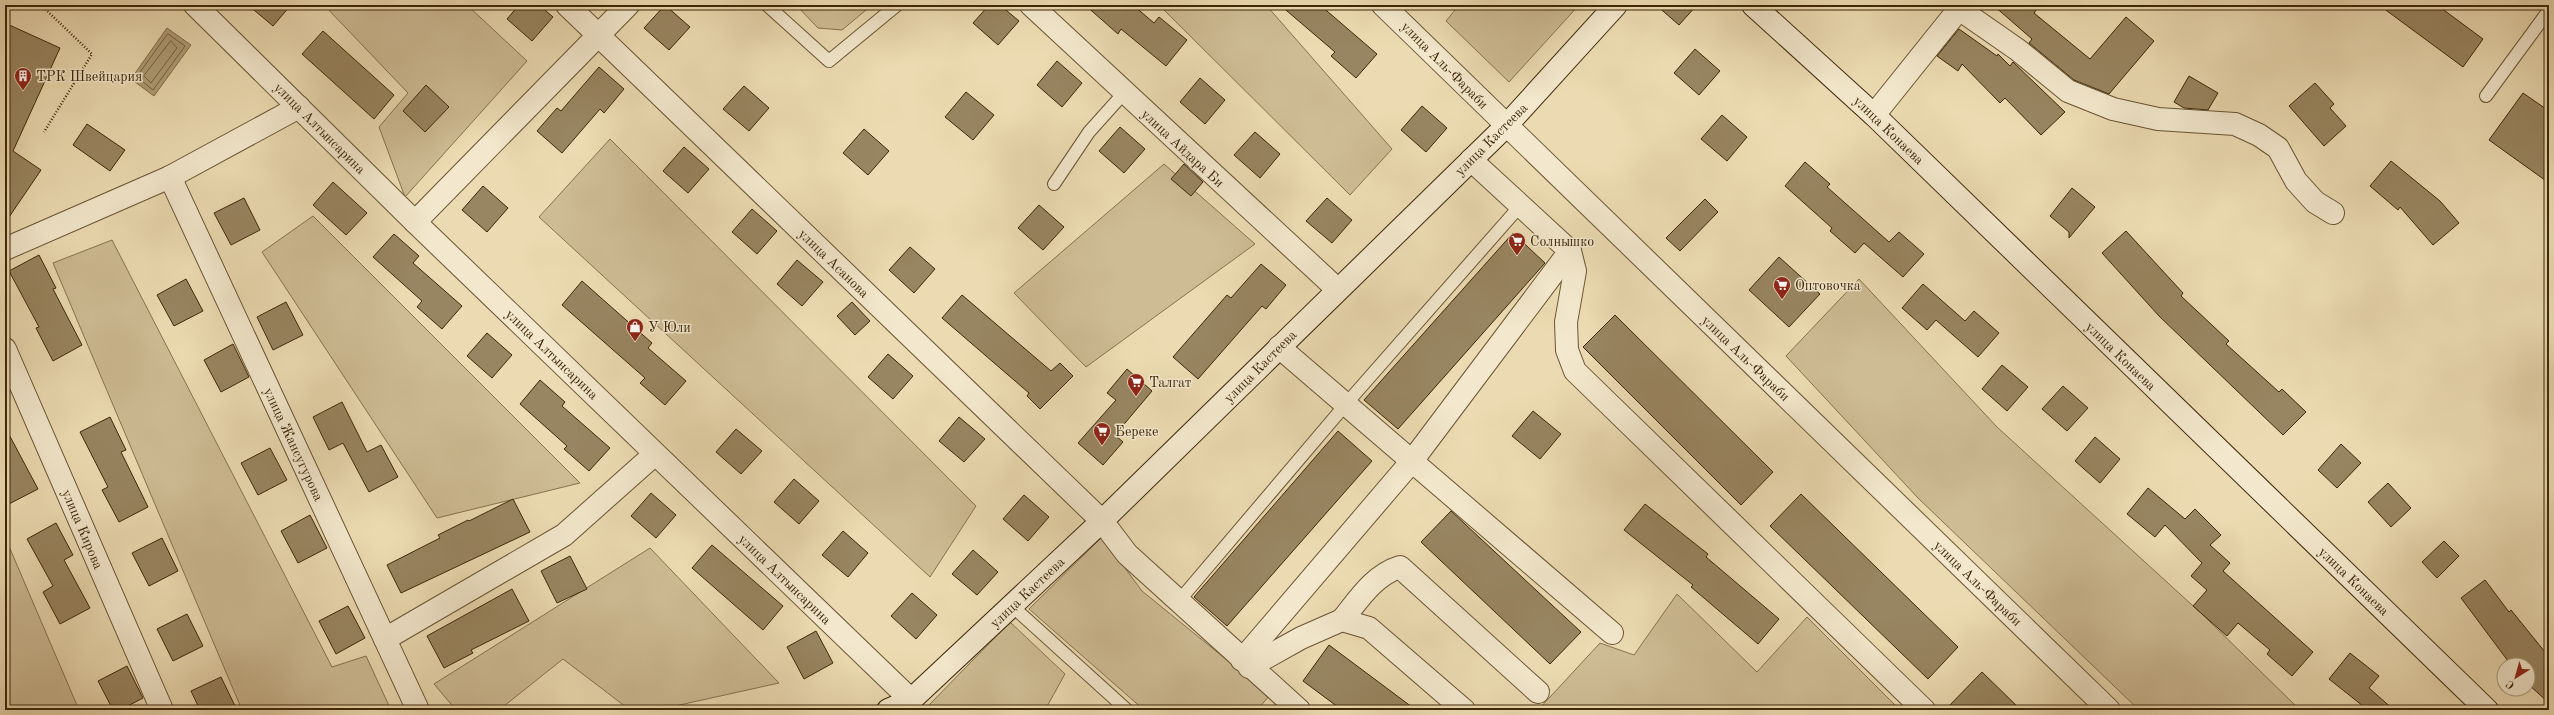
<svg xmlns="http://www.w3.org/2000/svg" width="2554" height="715" font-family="'Old Standard TT',serif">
  <rect width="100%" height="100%" fill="#ecdbb2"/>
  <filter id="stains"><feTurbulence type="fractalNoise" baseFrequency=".005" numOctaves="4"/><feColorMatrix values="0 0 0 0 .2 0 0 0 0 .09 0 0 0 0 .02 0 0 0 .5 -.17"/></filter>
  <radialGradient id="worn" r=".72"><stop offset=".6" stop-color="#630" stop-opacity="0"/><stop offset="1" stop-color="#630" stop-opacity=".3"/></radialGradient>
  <g fill="#cebc95" stroke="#86724f">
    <polygon points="324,5 467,5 527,61 405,197 379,127 408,93"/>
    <polygon points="796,5 872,5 842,30 818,28"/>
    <polygon points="1159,5 1266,5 1392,149 1350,195"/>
    <polygon points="1459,5 1579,5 1509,82 1446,21"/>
    <polygon points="610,139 976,506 930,577 539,217"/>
    <polygon points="1164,164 1255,244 1086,367 1014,293"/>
    <polygon points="313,216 580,483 437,518 262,252"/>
    <polygon points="112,240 332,667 366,656 391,710 242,710 53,263"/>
    <polygon points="1859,279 1997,427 2203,615 2300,710 2139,710 1918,498 1786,356"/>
    <polygon points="5,537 79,710 5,710"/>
    <polygon points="1102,537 1142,591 1270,695 1257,710 1144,710 1029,609"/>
    <polygon points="650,548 779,683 657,710 630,710 563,659 499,710 456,710 434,684"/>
    <polygon points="1677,594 1757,672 1807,617 1900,710 1538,710 1600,643 1634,655"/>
    <polygon points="1010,622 1065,674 1045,710 934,710 929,705"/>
  </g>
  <polygon fill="#b09e79" stroke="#826e4c" points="167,28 191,45 154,96 131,79"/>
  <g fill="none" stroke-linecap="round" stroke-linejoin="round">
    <g stroke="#766241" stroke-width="1">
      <polygon points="168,34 185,46 153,90 137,77"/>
      <polygon points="171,41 177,48 151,83 144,76"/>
    </g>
  </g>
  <g fill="#988561" stroke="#3d2709">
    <polygon points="248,5 291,5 273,26"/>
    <polygon points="519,5 539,5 553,17 532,41 507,19"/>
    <polygon points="665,5 690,27 669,50 644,28"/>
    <polygon points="989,5 1000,5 1019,21 998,45 973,23"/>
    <polygon points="1085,5 1133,5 1154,23 1159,17 1187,40 1166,66 1121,29 1118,34"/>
    <polygon points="1280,5 1320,5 1377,54 1356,78 1331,56 1335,52"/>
    <polygon points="1656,5 1697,5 1679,25"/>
    <polygon points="1993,5 2040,5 2034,13 2090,59 2126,17 2154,41 2109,94 2074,80 2029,43 2032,39"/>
    <polygon points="2379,5 2437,5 2483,39 2463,67"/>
    <polygon points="5,23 60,48 13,151 41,170 5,223"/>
    <polygon points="1959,29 1997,56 1998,54 2010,66 2013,62 2065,112 2041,135 2005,98 2000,103 1962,64 1958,71 1937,56"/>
    <polygon points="323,31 394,95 374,119 302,54"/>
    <polygon points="1695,49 1720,71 1699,95 1674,73"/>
    <polygon points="1057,61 1082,83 1062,107 1037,85"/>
    <polygon points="599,67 624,89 604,113 600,109 562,153 537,131 557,108 561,111"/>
    <polygon points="2189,76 2218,93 2208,110 2184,108 2174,102"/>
    <polygon points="1200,78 1225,100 1205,124 1180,102"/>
    <polygon points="2315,83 2334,104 2330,108 2346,126 2324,146 2289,106"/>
    <polygon points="426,85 449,107 425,132 403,111"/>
    <polygon points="744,86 769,108 749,131 723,109"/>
    <polygon points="966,92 994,115 973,140 945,117"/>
    <polygon points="2523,93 2549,111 2549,183 2489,140"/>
    <polygon points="1422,106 1447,128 1426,152 1401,130"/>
    <polygon points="1722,115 1747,137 1727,161 1701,139"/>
    <polygon points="87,124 125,150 110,171 73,145"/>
    <polygon points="1120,127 1145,149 1124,173 1099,151"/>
    <polygon points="864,129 889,151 868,175 843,153"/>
    <polygon points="1255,132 1280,154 1260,178 1234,155"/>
    <polygon points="684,147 709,169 688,193 663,171"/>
    <polygon points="2391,161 2440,201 2459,223 2433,245 2400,207 2398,210 2370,186"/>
    <polygon points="1805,162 1830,184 1827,187 1889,242 1899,232 1924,254 1903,277 1864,243 1855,253 1830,231 1832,228 1785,186"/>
    <polygon points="1184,164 1203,182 1191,196 1171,179"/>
    <polygon points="333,182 367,213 346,235 313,205"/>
    <polygon points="483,186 508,208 487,232 462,210"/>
    <polygon points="2072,188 2095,207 2069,238 2069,232 2050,216"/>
    <polygon points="244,198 260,230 231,245 214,213"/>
    <polygon points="1327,198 1352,220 1332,243 1306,221"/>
    <polygon points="1705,199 1718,212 1680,251 1666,238"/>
    <polygon points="1039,205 1064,227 1043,250 1018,228"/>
    <polygon points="752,209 777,231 757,254 732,232"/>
    <polygon points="2126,231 2183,293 2181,296 2229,341 2226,344 2279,392 2282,389 2306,412 2283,435 2159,316 2102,253"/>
    <polygon points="1513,233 1545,263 1398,429 1364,400"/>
    <polygon points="394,234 419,256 413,263 462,306 442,329 417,307 422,301 373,257"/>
    <polygon points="910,247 935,269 914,293 889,270"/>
    <polygon points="39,255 56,288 53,289 82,345 53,361 36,328 39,327 9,271"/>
    <polygon points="1779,257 1820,294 1789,327 1749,290"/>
    <polygon points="797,260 823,282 802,306 777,284"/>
    <polygon points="1261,264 1286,285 1266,309 1262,306 1198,379 1173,357 1227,295 1231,298"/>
    <polygon points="186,279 203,311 174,326 157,295"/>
    <polygon points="582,281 652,343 648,348 686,381 665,405 640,383 645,378 562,305"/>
    <polygon points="1923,284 1965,321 1974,311 1999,333 1978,357 1936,320 1927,330 1902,308"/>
    <polygon points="962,295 1051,371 1060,363 1073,376 1040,409 1027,396 1029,393 942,318"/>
    <polygon points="286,302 303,335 273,350 257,317"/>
    <polygon points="852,302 870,321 855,335 837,316"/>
    <polygon points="1615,315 1773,472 1741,505 1583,347"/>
    <polygon points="487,333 512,355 492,378 467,356"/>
    <polygon points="233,344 249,377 221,392 204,360"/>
    <polygon points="888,354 913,376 893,399 868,377"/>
    <polygon points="2002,365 2028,387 2007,411 1982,389"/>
    <polygon points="1127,369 1152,391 1115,435 1123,442 1103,465 1078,443 1116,400 1107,393"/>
    <polygon points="540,380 565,402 562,406 610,448 589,471 564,449 567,446 520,404"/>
    <polygon points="2063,386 2088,408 2067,431 2042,409"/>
    <polygon points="342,402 367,452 381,445 398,477 369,492 343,443 329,450 313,417"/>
    <polygon points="1533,411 1561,434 1540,459 1512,436"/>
    <polygon points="110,417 126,450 121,452 148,507 119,522 102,490 108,487 80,432"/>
    <polygon points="959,417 985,439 964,462 939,441"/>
    <polygon points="5,427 38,489 5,506"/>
    <polygon points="736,429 762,451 741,474 716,452"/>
    <polygon points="1338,431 1372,461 1227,626 1194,597"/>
    <polygon points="2095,437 2120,459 2100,483 2075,461"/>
    <polygon points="2341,444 2361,463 2337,488 2318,470"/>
    <polygon points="270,448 287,480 258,495 241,463"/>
    <polygon points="794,479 819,501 799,524 774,502"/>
    <polygon points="2388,483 2411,508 2391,527 2368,502"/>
    <polygon points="2148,488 2185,519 2195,509 2221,535 2210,545 2230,563 2223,571 2313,652 2292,676 2267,654 2270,650 2238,623 2227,636 2193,606 2207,590 2191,576 2202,563 2165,525 2155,537 2127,514"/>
    <polygon points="651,493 676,515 656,538 631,516"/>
    <polygon points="1801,494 1958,647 1928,679 1770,526"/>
    <polygon points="1024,495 1049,517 1028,541 1003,519"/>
    <polygon points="513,499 530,532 401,593 387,565 440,538 438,535 468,520 469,521"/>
    <polygon points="1645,504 1708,554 1706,557 1779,619 1758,644 1691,587 1693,585 1624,530"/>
    <polygon points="1451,511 1581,632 1550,664 1421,542"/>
    <polygon points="310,515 327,548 298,563 281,531"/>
    <polygon points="56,523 73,555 64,560 90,608 60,624 43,592 53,586 27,539"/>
    <polygon points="843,531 868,553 848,577 822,555"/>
    <polygon points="162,538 178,571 149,586 132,553"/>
    <polygon points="2444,541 2459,556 2437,578 2422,562"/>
    <polygon points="712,545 783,606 763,630 692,568"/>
    <polygon points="973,550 998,572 977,595 952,574"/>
    <polygon points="570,556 587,589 557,603 541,571"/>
    <polygon points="2485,580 2509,612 2511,610 2549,657 2549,703 2528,684 2528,665 2511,665 2461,598"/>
    <polygon points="512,589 529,621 471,650 473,653 444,668 427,636"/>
    <polygon points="912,593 937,615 916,639 891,616"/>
    <polygon points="348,606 365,638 336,654 319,621"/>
    <polygon points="187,614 203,646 173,661 157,629"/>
    <polygon points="816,631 833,663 804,679 787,647"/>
    <polygon points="1329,645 1416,710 1342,710 1303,681"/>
    <polygon points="2350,653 2379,676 2369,688 2394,710 2368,710 2329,679"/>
    <polygon points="127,666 143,698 120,710 113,710 98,681"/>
    <polygon points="1982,672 2021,710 1945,710"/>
    <polygon points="221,677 237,710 200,710 191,691"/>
  </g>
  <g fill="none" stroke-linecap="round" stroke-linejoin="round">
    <defs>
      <g id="lane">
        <polyline points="767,5 829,61 897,5"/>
        <polyline points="2486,96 2549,10"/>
        <polyline points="1054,184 1089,132 1124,93"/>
        <polyline points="1178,602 1346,404 1520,206"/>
        <polyline points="1012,606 1127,710"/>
      </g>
      <g id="street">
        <polyline points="195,5 415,222 911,700"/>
        <polyline points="567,5 1102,521 1127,554 1299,710"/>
        <polyline points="1031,5 1337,289"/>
        <polyline points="1383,5 2109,710"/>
        <polyline points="1874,115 1959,9 2018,50 2068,91 2113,109 2158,119 2235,124 2259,135 2278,148 2296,181 2315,202 2333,213"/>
        <polyline points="1471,160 1570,251 1575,271 1566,322 1567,350 1575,371 1924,710"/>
        <polyline points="170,177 418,710"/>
        <polyline points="415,222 628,5"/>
        <polyline points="5,249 170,177 299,107"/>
        <polyline points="1279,347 1612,633"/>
        <polyline points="5,349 162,710"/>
        <path d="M1342,620C1359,599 1374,575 1400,567L1538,692"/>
        <polyline points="385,639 564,535 655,454"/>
        <polyline points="1242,660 1412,461 1570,251"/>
        <polyline points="1249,667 1301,638 1342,620 1369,628 1464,710"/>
      </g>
      <g id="secondary">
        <polyline points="1753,5 1874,115 2487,710"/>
        <polyline points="888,710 911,700 1102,521 1506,126 1616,5"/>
      </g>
    </defs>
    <use href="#lane" stroke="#695433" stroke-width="14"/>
    <use href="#street" stroke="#695433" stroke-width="24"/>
    <use href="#secondary" stroke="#3d2709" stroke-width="24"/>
    <polyline stroke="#3d2709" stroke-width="2.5" stroke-dasharray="1 2" stroke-linecap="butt" points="41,5 92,54 44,132"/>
    <use href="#lane" stroke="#f3e8cd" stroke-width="12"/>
    <use href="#street" stroke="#f3e8cd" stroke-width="22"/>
    <use href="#secondary" stroke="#f3e8cd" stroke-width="22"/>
  </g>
  <defs>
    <symbol id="building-pin" viewBox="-11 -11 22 30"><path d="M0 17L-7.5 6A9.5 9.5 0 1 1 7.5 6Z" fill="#8f2418" stroke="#f3e8cd"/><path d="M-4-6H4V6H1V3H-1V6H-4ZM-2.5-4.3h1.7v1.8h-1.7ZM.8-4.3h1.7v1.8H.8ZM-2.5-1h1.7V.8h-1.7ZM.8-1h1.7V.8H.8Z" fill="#fff"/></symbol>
    <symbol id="supermarket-pin" viewBox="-11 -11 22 30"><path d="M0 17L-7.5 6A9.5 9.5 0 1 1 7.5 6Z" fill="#8f2418" stroke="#f3e8cd"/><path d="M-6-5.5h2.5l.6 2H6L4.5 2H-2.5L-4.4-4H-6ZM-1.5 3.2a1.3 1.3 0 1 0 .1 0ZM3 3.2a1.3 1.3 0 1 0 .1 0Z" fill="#fff"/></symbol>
    <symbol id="shop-pin" viewBox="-11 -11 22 30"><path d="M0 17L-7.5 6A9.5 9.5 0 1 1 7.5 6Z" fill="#8f2418" stroke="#f3e8cd"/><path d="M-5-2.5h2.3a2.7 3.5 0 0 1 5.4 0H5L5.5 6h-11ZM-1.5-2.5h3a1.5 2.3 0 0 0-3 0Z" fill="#fff"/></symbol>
  </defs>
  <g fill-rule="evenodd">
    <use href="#building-pin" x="13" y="66" width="20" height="27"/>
    <use href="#supermarket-pin" x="1507" y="231" width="20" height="27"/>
    <use href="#supermarket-pin" x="1772" y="275" width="20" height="27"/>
    <use href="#shop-pin" x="625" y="317" width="20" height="27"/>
    <use href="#supermarket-pin" x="1126" y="372" width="20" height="27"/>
    <use href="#supermarket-pin" x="1092" y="421" width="20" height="27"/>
  </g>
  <g text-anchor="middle" stroke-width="3" stroke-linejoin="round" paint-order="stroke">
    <g font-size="14" fill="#3d2709" stroke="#f3e8cd">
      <text transform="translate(1445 65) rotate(45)" y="5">улица Аль-Фараби</text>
      <text transform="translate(320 128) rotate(45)" y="5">улица Алтынсарина</text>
      <text transform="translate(1889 130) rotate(44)" y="5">улица Конаева</text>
      <text transform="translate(1491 139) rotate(-45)" y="5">улица Кастеева</text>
      <text transform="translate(1183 148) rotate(43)" y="5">улица Айдара Би</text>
      <text transform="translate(834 263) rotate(44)" y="5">улица Асанова</text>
      <text transform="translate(552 354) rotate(44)" y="5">улица Алтынсарина</text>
      <text transform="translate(2121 356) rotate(44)" y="5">улица Конаева</text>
      <text transform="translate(1746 358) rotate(44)" y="5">улица Аль-Фараби</text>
      <text transform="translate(1260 366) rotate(-45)" y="5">улица Кастеева</text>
      <text transform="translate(294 444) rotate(65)" y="5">улица Жансугурова</text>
      <text transform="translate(83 529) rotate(67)" y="5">улица Кирова</text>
      <text transform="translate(785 579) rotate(44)" y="5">улица Алтынсарина</text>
      <text transform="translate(2354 581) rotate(44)" y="5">улица Конаева</text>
      <text transform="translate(1978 583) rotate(44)" y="5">улица Аль-Фараби</text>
      <text transform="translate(1027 592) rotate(-43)" y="5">улица Кастеева</text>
    </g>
    <g font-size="14" fill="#3d2709" stroke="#f3e8cd" text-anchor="start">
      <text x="36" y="81">ТРК Швейцария</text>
      <text x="1530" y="246">Солнышко</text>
      <text x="1795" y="290">Оптовочка</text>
      <text x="648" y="332">У Юли</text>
      <text x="1149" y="387">Талгат</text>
      <text x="1115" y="436">Береке</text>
    </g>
  </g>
  <rect width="2554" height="715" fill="none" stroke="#ecdbb2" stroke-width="20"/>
  <rect x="6" y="6" width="2542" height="703" fill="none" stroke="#3d2709" stroke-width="2"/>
  <rect x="10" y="10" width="2534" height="695" fill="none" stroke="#3d2709"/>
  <g transform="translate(2516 677) rotate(217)"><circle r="19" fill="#f3e8cd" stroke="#aa9b7f"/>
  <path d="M0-3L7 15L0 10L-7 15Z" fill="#8f2418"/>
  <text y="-6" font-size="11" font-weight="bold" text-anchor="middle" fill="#3d2709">С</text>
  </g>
  <rect width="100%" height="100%" filter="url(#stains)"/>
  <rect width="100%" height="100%" fill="url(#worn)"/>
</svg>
